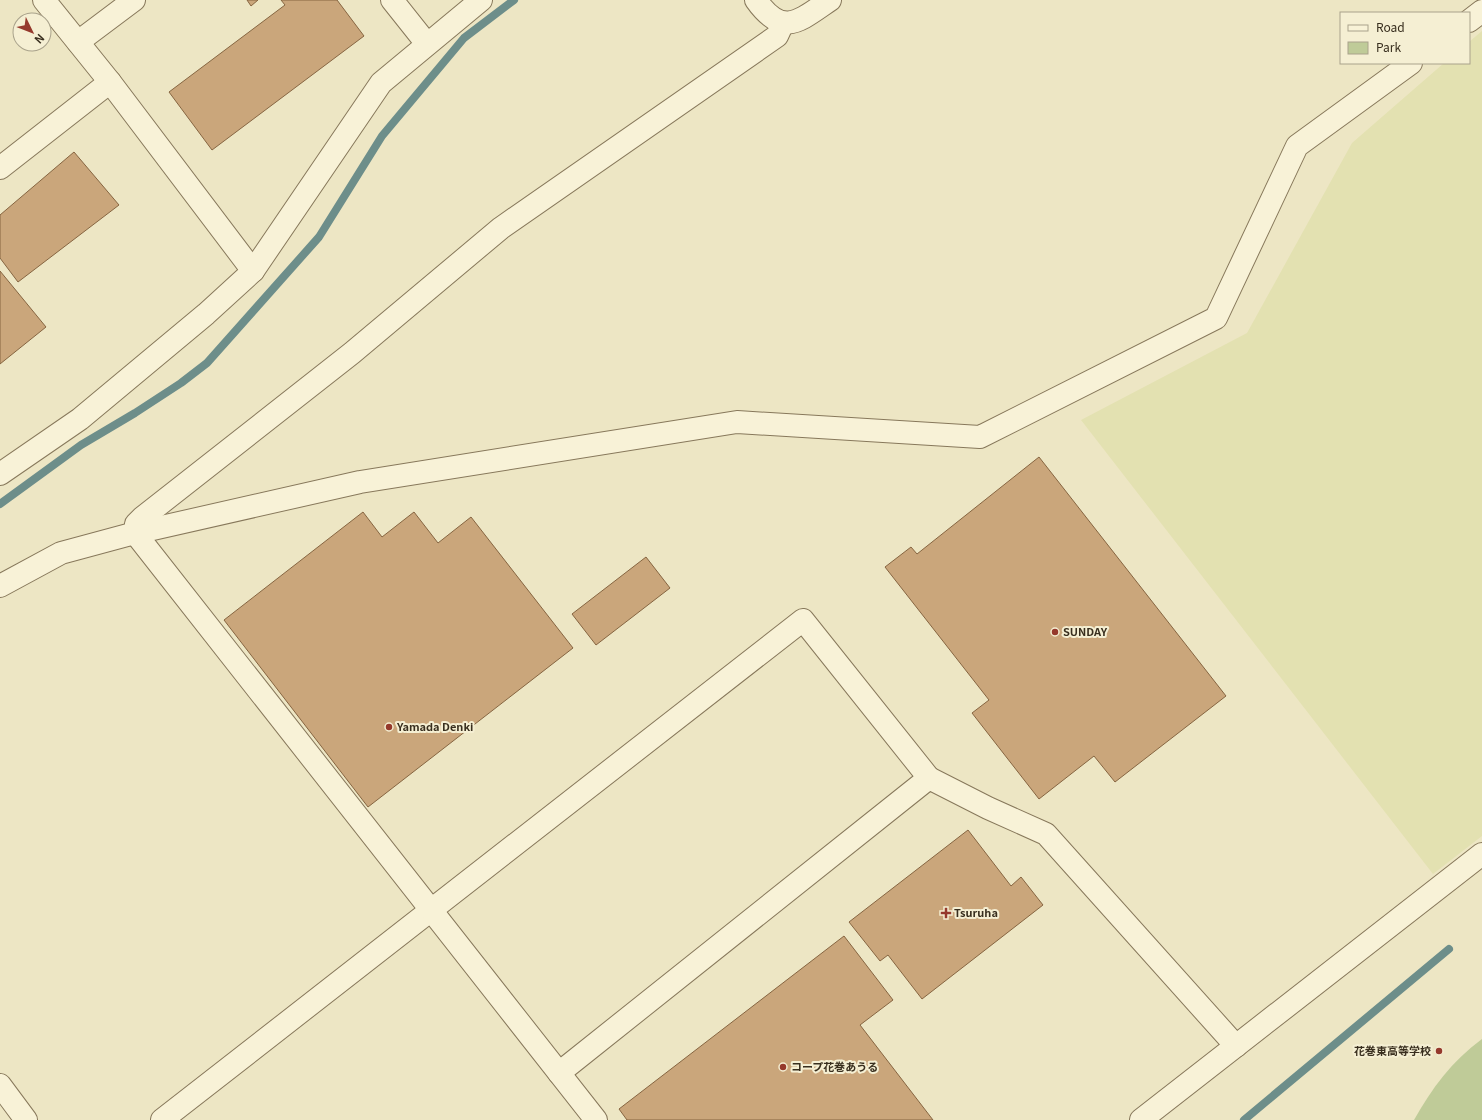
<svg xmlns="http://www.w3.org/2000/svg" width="1482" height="1120" font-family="Georgia,'Noto Sans JP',serif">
  <rect width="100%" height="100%" fill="#ede6c4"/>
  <polygon fill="#e3e1b1" points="1482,31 1482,836 1433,874 1081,420 1247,333 1352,143 1444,63 1469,63 1469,42"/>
  <path fill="#bfcb98" d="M1482,1039V1120H1414C1432,1088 1452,1061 1482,1039Z"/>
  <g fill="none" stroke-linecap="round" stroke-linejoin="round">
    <g stroke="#6d8e8a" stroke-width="8">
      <polyline points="0,504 81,445 135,413 181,383 207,363 319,237 382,136 464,38 514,0"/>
      <polyline points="1244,1120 1449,949"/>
    </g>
  </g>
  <g fill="#caa67b" stroke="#866541">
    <polygon points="247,0 258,0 251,6"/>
    <polygon points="281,0 337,0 364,36 212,150 169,92 285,5"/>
    <polygon points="74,152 119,205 18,282 0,258 0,215"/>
    <polygon points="0,271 46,327 0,364"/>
    <polygon points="1039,457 1226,696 1115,782 1094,756 1039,799 972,713 989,700 885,567 911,547 917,554"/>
    <polygon points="363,512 382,537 414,512 438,543 471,517 573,648 368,807 224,620"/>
    <polygon points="646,557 670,588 596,645 572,614"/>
    <polygon points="968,830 1011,886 1021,877 1043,905 922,999 888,955 880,961 849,922"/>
    <polygon points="844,936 893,1000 860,1025 933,1120 627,1120 619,1109"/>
  </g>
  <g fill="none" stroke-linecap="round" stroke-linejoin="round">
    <defs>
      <g id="minor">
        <polyline points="44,0 110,82 253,271"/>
        <polyline points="392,0 427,44"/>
        <path d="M756,0C783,38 799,21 830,0"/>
        <polyline points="1469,21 1482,11"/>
        <polyline points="78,42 134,0"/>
        <polyline points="0,168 110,82"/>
        <polyline points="0,474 80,419 206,314 253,271 381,83 481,0"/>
        <polyline points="0,586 61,553 135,533 360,482 737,422 980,437 1216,318 1297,146 1411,63"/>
        <polyline points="559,1073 929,778 988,808 1046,834 1236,1046"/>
        <polyline points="0,1085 26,1120"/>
        <polyline points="162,1120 803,620 929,778"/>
        <polyline points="596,1120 135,533 136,524 142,518 352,353 501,228 777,36 783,23"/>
        <polyline points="1141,1120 1482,854"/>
      </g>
    </defs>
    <use href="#minor" stroke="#87785b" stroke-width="24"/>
    <use href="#minor" stroke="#f8f2d7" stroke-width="22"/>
  </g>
  <g fill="#95392c" stroke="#f5efd3" stroke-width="1.5">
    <circle cx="1055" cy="632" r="4"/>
    <circle cx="389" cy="727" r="4"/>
    <path d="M944 907h4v4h4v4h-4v4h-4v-4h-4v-4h4z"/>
    <circle cx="1439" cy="1051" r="4"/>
    <circle cx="783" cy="1067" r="4"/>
  </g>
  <g text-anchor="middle" stroke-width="4" stroke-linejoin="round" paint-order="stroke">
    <g font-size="11" font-weight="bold" fill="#382e1e" stroke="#f5efd3" text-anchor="start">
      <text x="1063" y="636">SUNDAY</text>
      <text x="397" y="731">Yamada Denki</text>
      <text x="954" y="917">Tsuruha</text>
      <text x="1431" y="1055" text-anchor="end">花巻東高等学校</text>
      <text x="791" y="1071">コープ花巻あうる</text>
    </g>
  </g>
  <rect x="1340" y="12" width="130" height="52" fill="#f5efd3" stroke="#a9a28b"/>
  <rect x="1348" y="25" width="20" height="6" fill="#f8f2d7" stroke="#a9a28b"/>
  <text x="1376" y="32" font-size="12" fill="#382e1e">Road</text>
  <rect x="1348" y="42" width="20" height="12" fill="#bfcb98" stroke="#a9a28b"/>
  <text x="1376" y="52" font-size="12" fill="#382e1e">Park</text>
  <g transform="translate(32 32) rotate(133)"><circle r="19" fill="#f5efd3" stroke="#a9a28b"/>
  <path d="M0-3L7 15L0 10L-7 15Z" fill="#95392c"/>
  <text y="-6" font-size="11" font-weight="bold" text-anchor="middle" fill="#382e1e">N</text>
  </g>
</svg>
